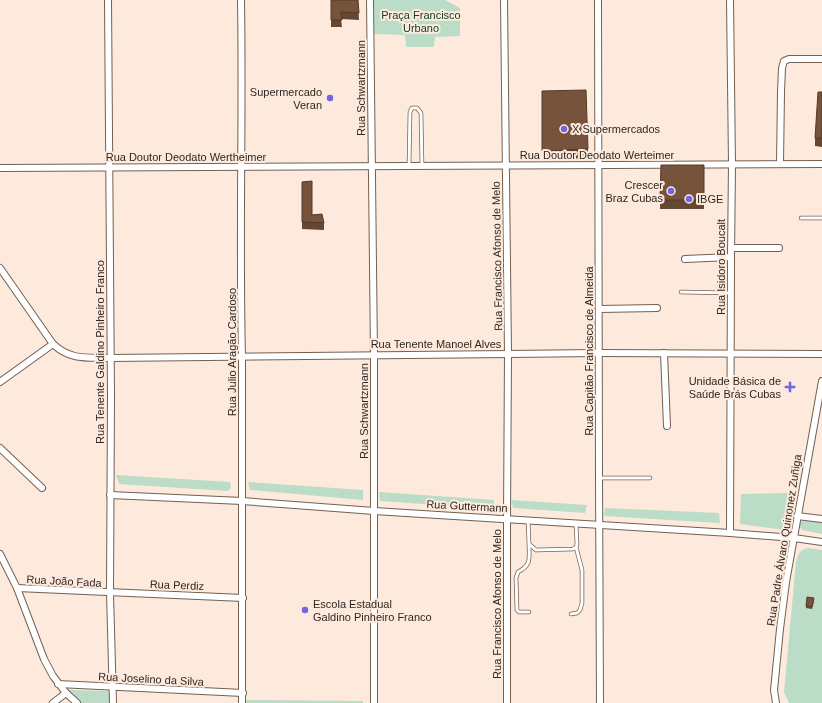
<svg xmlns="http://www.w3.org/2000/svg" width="822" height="703" font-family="Arial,sans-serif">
  <rect width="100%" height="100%" fill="#fdeadd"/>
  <g fill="#bbdcc6">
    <polygon points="371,0 445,0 460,8 460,36 435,37 434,47 406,47 405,35 373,34"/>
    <polygon points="116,475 230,482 231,488 228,491 119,484"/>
    <polygon points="248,482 363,490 363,500 250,490"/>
    <polygon points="379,492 494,500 494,509 380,501"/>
    <polygon points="790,493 785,530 740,524 741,494"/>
    <polygon points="511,500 587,505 585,513 513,508"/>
    <polygon points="605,508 719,513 720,523 604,516"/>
    <polygon points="803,520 822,522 822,534 802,530 800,527 800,523"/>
    <path d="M808,548L822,550V703H789L784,692L796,562C798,553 800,550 808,548Z"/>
    <polygon points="66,690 109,691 109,703 81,703"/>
    <polygon points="246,700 363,701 363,703 246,703"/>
  </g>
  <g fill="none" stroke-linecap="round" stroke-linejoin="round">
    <defs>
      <g id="service">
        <polyline points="409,166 410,112 412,108 417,108 421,113 422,166"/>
        <polyline points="801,218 822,218"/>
        <polyline points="681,292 731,293"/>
        <polyline points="599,478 650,478"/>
        <polyline points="528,520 529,544 536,550 573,549 576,547 577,544 576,524"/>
        <path d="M529,612H519L517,610L516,578L518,572C532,565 529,558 529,544"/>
        <polyline points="571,614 577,613 580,610 582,603 582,570 576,547"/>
      </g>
      <g id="minor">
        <polyline points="108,0 111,397 110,593 113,703"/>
        <path d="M241,0C243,119 239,237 242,356V703"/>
        <polyline points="370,0 374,354 374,703"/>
        <polyline points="504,0 508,354 507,519 507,703"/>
        <polyline points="598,0 599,478 600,703"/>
        <polyline points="780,164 781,92 782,68 784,61 789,59 822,59"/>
        <polyline points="0,168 822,164"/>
        <polyline points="731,248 779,248"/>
        <polyline points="685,259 731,257"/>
        <path d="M0,268L53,344C71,361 88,357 110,358L598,353L822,354"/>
        <polyline points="599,309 657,308"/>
        <polyline points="664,353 667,426"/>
        <polyline points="0,382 53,344"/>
        <polyline points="0,448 42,488"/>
        <polyline points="110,495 242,501 374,511 730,533 794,538 822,542"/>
        <polyline points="797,516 822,519"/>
        <polyline points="730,533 731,257 732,164 730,0"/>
        <polyline points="0,554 17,588 44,659 53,676 66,693 77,703"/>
        <polyline points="17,588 243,598"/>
        <polyline points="58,684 243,693"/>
        <polyline points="53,703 66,693"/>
        <polyline points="776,703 774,690 780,629 786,582 822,381"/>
      </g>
    </defs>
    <use href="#service" stroke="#746052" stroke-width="4.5"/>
    <use href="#minor" stroke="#746052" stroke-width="8"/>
    <use href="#service" stroke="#fff" stroke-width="3"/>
    <use href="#minor" stroke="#fff" stroke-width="6"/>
  </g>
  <g fill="#654732">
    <polygon points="331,0 358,0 359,20 341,19 342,27 331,27"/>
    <polygon points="542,91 588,149 588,158 542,160"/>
    <polygon points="822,92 822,147 815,146 815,138"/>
    <polygon points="661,165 704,165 704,209 660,209"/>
    <polygon points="302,182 312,215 324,223 324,230 302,229"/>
    <polygon points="814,601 812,609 806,608 806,606"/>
  </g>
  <g fill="#76533a" stroke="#533a29">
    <polygon points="331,0 358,0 359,13 341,12 342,20 331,20"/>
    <polygon points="586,90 588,149 542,151 542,91"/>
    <polygon points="818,92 822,92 822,138 815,138"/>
    <polygon points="661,165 704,165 704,200 660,200"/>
    <polygon points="312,181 312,215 322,214 324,223 302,222 302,182"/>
    <polygon points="807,597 814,598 812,607 806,606"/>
  </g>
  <g fill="#7365df" stroke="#fdeadd" stroke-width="1.5">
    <circle cx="330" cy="98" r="4"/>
    <circle cx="564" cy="129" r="4"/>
    <circle cx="671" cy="191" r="4"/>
    <circle cx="689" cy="199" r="4"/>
    <path d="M788 381h4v4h4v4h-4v4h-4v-4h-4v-4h4z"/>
    <circle cx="305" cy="610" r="4"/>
  </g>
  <g text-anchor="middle" stroke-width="4" stroke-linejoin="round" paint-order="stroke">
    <g font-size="11" fill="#104327" stroke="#fdeadd">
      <text x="421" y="19">Praça Francisco<tspan x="421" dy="13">Urbano</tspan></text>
    </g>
    <g font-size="11" fill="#2f2620" stroke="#fdeadd">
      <text transform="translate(361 88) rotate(-90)" y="4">Rua Schwartzmann</text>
      <text x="597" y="159">Rua Doutor Deodato Werteimer</text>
      <text x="186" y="161">Rua Doutor Deodato Wertheimer</text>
      <text transform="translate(497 256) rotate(-91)" y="4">Rua Francisco Afonso de Melo</text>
      <text transform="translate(721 267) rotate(-90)" y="4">Rua Isidoro Boucalt</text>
      <text x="436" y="348">Rua Tenente Manoel Alves</text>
      <text transform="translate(589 351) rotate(-90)" y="4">Rua Capitão Francisco de Almeida</text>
      <text transform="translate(100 352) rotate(-90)" y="4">Rua Tenente Galdino Pinheiro Franco</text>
      <text transform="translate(232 352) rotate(-90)" y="4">Rua Julio Aragão Cardoso</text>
      <text transform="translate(364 411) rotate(-90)" y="4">Rua Schwartzmann</text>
      <text transform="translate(467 506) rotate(3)" y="4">Rua Guttermann</text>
      <text transform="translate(784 540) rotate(-81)" y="4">Rua Padre Álvaro Quinonez Zuñiga</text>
      <text transform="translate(64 581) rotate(3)" y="4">Rua João Fada</text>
      <text transform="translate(177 585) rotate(2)" y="4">Rua Perdiz</text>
      <text transform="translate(497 604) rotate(-90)" y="4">Rua Francisco Afonso de Melo</text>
      <text transform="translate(151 679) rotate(3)" y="4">Rua Joselino da Silva</text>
    </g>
    <g font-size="11" fill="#2f2620" stroke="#fdeadd" text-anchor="end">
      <text x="322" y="96">Supermercado<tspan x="322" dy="13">Veran</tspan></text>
      <text x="572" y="133" text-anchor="start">X Supermercados</text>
      <text x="663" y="189">Crescer<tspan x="663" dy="13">Braz Cubas</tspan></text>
      <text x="697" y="203" text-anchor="start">IBGE</text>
      <text x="781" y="385">Unidade Básica de<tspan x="781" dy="13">Saúde Brás Cubas</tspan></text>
      <text x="313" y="608" text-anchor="start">Escola Estadual<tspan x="313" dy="13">Galdino Pinheiro Franco</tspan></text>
    </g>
  </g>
</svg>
